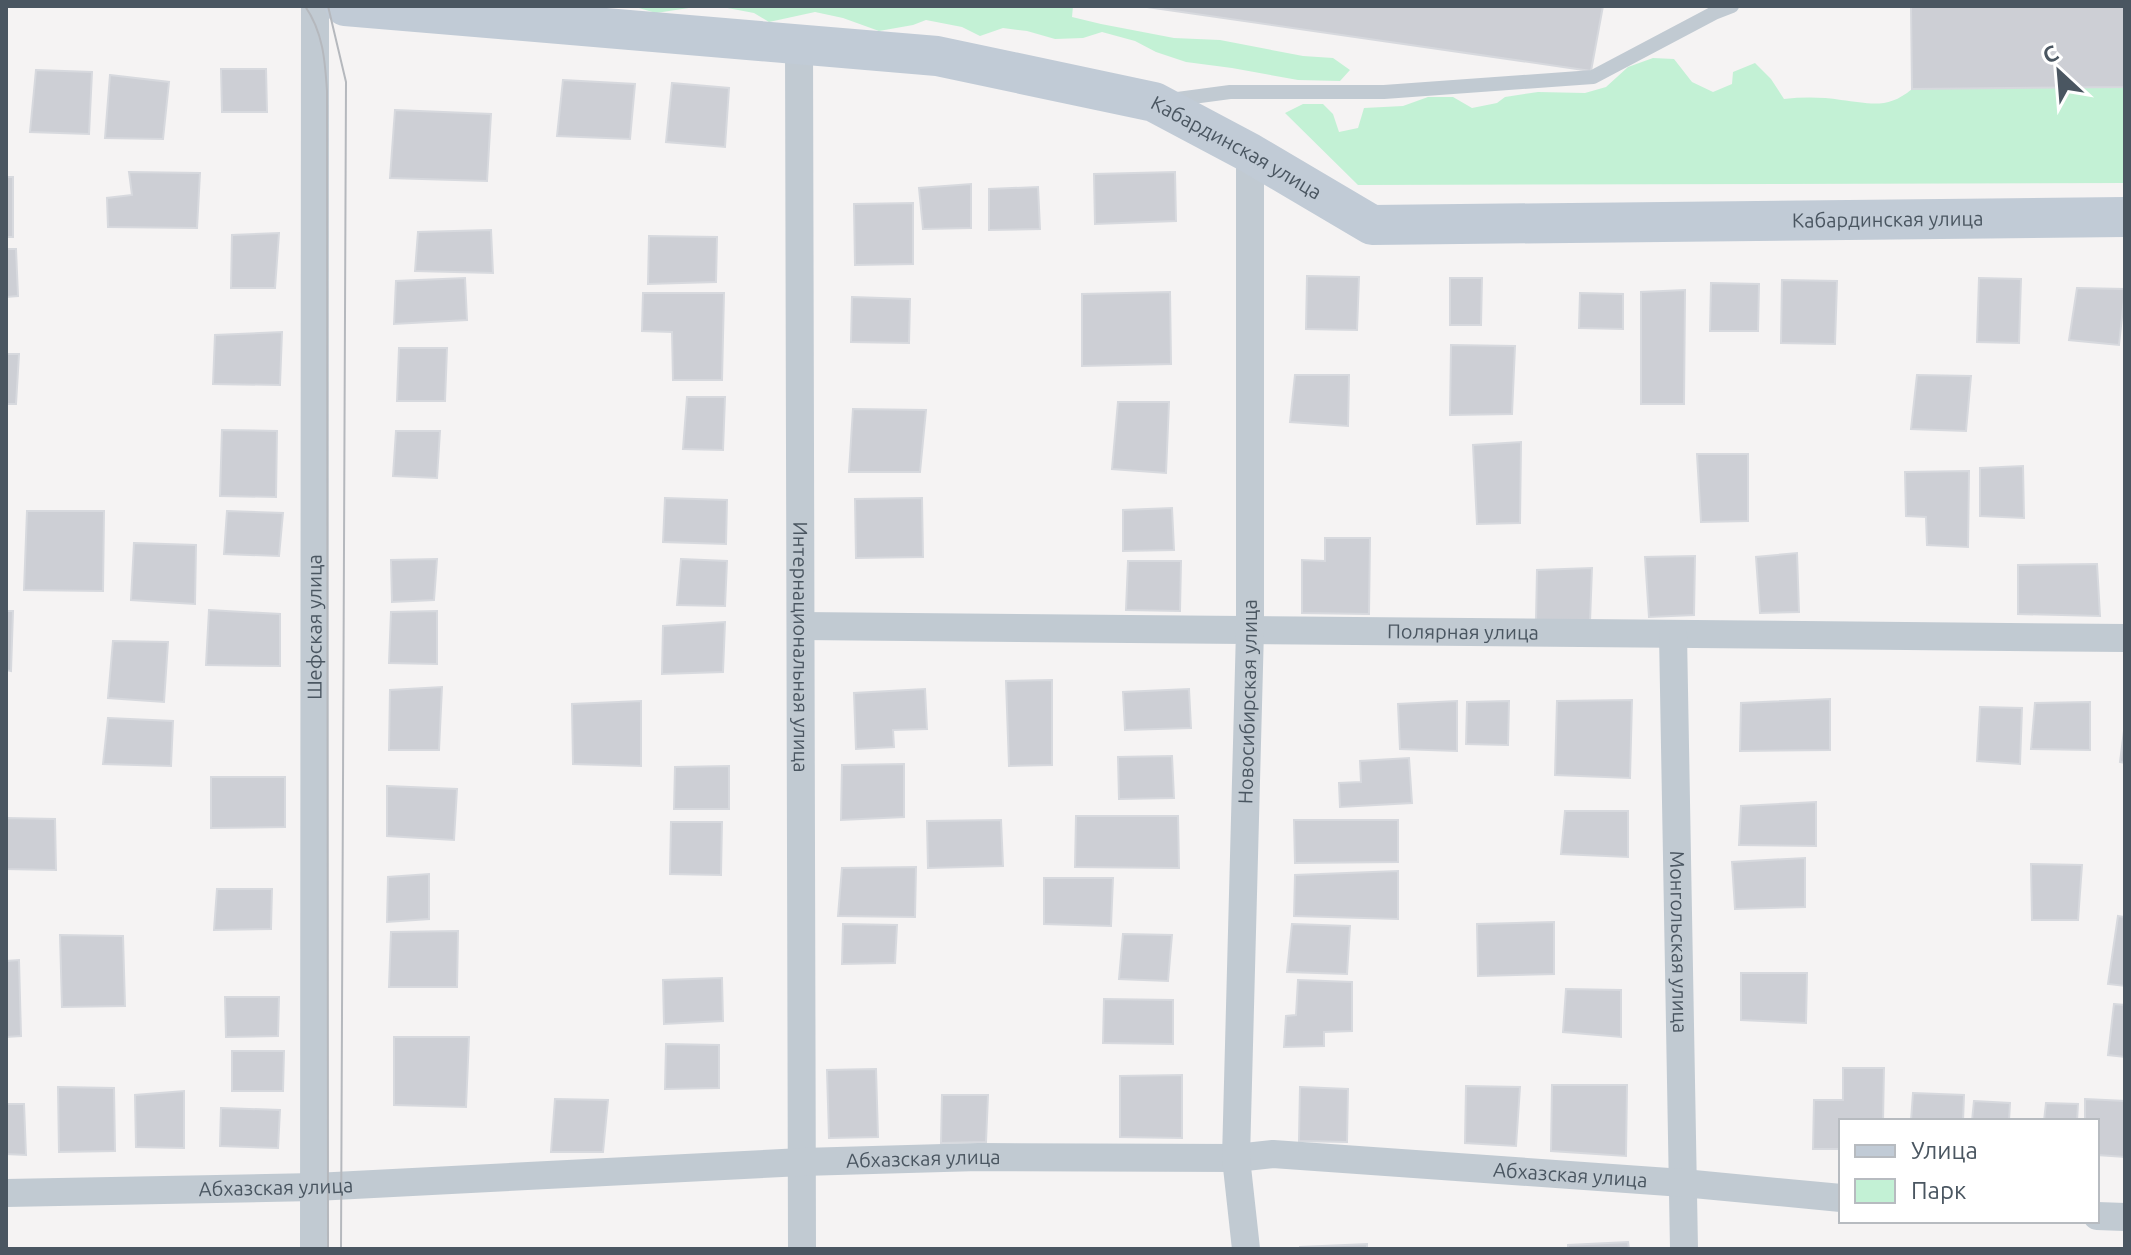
<svg xmlns="http://www.w3.org/2000/svg" width="2131" height="1255" font-family="Ubuntu,sans-serif">
  <rect width="100%" height="100%" fill="#f5f3f3"/>
  <g fill="#c3f1d5">
    <polygon points="632,6 1073,6 1072,17 1101,24 1174,38 1220,40 1303,56 1333,58 1350,70 1340,81 1298,80 1232,68 1186,62 1156,52 1135,41 1102,32 1083,38 1055,39 1027,31 1003,28 980,36 962,27 926,20 913,25 879,31 843,18 815,12 769,22 754,13 722,7 695,7 656,13"/>
    <path d="M1653,58L1674,59L1692,82L1713,92L1732,84L1733,72L1755,63L1771,79L1784,99C1803,97 1822,97 1841,100C1870,103 1887,110 1912,89L2125,87V183L1358,185L1285,113L1303,104H1323L1333,114L1339,132L1358,128L1364,108L1403,106L1428,97H1453L1472,108L1497,103L1505,97L1538,92L1585,93L1606,87L1628,67Z"/>
  </g>
  <g fill="#cdcfd5" stroke="#d7d9de" stroke-width="2">
    <polygon points="1140,6 1603,6 1591,71"/>
    <polygon points="1911,6 2125,6 2125,87 1912,89"/>
    <polygon points="221,69 266,69 267,112 222,112"/>
    <polygon points="36,70 92,72 89,134 30,132"/>
    <polygon points="110,75 169,82 163,139 105,138"/>
    <polygon points="563,80 635,84 630,139 557,136"/>
    <polygon points="672,83 729,88 725,147 666,142"/>
    <polygon points="395,110 491,114 487,181 390,178"/>
    <polygon points="129,172 200,173 197,228 108,227 107,198 132,195"/>
    <polygon points="1175,172 1176,221 1095,224 1094,174"/>
    <rect x="6" y="177" width="7" height="60"/>
    <polygon points="971,184 971,228 923,229 919,188"/>
    <polygon points="1038,187 1040,229 989,230 989,189"/>
    <polygon points="913,203 913,264 855,265 854,204"/>
    <polygon points="491,230 493,273 415,271 418,232"/>
    <polygon points="279,233 275,288 231,288 232,235"/>
    <polygon points="649,236 717,237 716,282 648,284"/>
    <polygon points="6,249 16,249 18,296 6,297"/>
    <polygon points="1307,276 1359,277 1357,330 1306,329"/>
    <polygon points="465,278 467,320 394,324 396,281"/>
    <polygon points="1450,278 1482,278 1481,325 1450,325"/>
    <polygon points="1979,278 2021,279 2019,343 1977,342"/>
    <polygon points="1782,280 1837,281 1835,344 1781,343"/>
    <polygon points="1711,283 1759,284 1758,331 1710,331"/>
    <polygon points="2077,288 2125,289 2119,345 2069,340"/>
    <polygon points="1685,290 1684,404 1641,404 1641,292"/>
    <polygon points="1170,292 1171,364 1082,366 1082,294"/>
    <polygon points="643,293 724,293 722,380 673,380 672,332 642,331"/>
    <polygon points="1580,293 1623,294 1623,329 1579,328"/>
    <polygon points="852,297 910,299 909,343 851,342"/>
    <polygon points="282,332 280,385 213,384 215,335"/>
    <polygon points="1451,345 1515,346 1512,414 1450,415"/>
    <polygon points="399,348 447,348 445,401 397,401"/>
    <polygon points="6,354 19,354 16,404 6,404"/>
    <polygon points="1295,375 1349,375 1348,426 1290,422"/>
    <polygon points="1917,375 1971,376 1966,431 1911,429"/>
    <polygon points="687,397 725,397 723,450 683,449"/>
    <polygon points="1118,402 1169,402 1166,473 1112,469"/>
    <polygon points="853,409 926,410 920,472 849,472"/>
    <polygon points="222,430 277,431 276,497 220,496"/>
    <polygon points="396,431 440,431 437,478 393,476"/>
    <polygon points="1521,442 1520,523 1477,524 1473,445"/>
    <polygon points="1697,454 1748,454 1748,521 1701,522"/>
    <polygon points="2023,466 2024,518 1980,516 1980,468"/>
    <polygon points="1969,471 1968,547 1927,545 1926,517 1906,516 1905,472"/>
    <polygon points="665,498 727,500 726,544 663,542"/>
    <polygon points="922,498 923,557 856,558 855,499"/>
    <polygon points="1172,508 1174,550 1123,551 1123,510"/>
    <polygon points="27,511 104,511 103,591 24,590"/>
    <polygon points="227,511 283,513 279,556 224,554"/>
    <polygon points="1325,538 1370,538 1369,614 1302,613 1302,560 1325,561"/>
    <polygon points="134,543 196,545 195,604 131,600"/>
    <polygon points="1797,553 1799,612 1760,613 1756,557"/>
    <polygon points="1695,556 1694,615 1649,617 1645,557"/>
    <polygon points="437,559 434,600 392,602 391,560"/>
    <polygon points="681,559 727,561 725,606 677,605"/>
    <polygon points="1128,561 1181,561 1180,611 1126,610"/>
    <polygon points="2097,564 2100,616 2018,614 2018,565"/>
    <polygon points="1592,568 1590,622 1536,621 1537,570"/>
    <polygon points="209,610 280,614 280,666 206,665"/>
    <polygon points="6,611 13,611 11,671 6,670"/>
    <polygon points="437,611 437,664 389,663 391,612"/>
    <polygon points="725,622 723,672 662,674 663,626"/>
    <polygon points="113,641 168,642 164,702 108,698"/>
    <polygon points="1052,680 1052,765 1009,766 1006,681"/>
    <polygon points="442,687 439,750 389,750 390,690"/>
    <polygon points="925,689 927,729 893,730 894,747 856,749 854,693"/>
    <polygon points="1189,689 1191,728 1125,730 1123,692"/>
    <polygon points="1830,699 1830,750 1740,751 1741,703"/>
    <polygon points="1632,700 1630,778 1555,775 1557,701"/>
    <polygon points="641,701 641,766 573,764 572,704"/>
    <polygon points="1457,701 1457,751 1400,749 1398,704"/>
    <polygon points="1509,701 1508,745 1466,744 1467,702"/>
    <polygon points="2090,702 2090,750 2031,749 2035,703"/>
    <polygon points="1980,707 2022,708 2020,764 1977,761"/>
    <polygon points="108,718 173,721 171,766 103,764"/>
    <polygon points="2125,723 2125,763 2120,762"/>
    <polygon points="1172,756 1174,798 1119,799 1118,757"/>
    <polygon points="1409,758 1412,803 1340,807 1339,783 1361,782 1360,761"/>
    <polygon points="904,764 904,817 841,820 842,765"/>
    <polygon points="729,766 729,809 674,809 675,767"/>
    <polygon points="211,777 285,777 285,827 211,828"/>
    <polygon points="387,786 457,789 454,840 387,836"/>
    <polygon points="1816,802 1816,846 1739,845 1741,806"/>
    <polygon points="1565,811 1628,811 1628,857 1561,854"/>
    <polygon points="1076,816 1178,816 1179,868 1075,867"/>
    <polygon points="6,818 55,819 56,870 6,869"/>
    <polygon points="1001,820 1003,866 928,868 927,821"/>
    <polygon points="1294,820 1398,820 1398,862 1295,863"/>
    <polygon points="671,822 722,822 721,875 670,874"/>
    <polygon points="1805,858 1805,907 1735,909 1732,862"/>
    <polygon points="2031,864 2082,865 2078,920 2032,920"/>
    <polygon points="916,867 915,917 838,916 842,868"/>
    <polygon points="1398,871 1398,919 1294,916 1295,875"/>
    <polygon points="429,874 429,919 387,922 388,877"/>
    <polygon points="1044,878 1113,878 1111,926 1044,924"/>
    <polygon points="217,889 272,889 271,929 214,930"/>
    <polygon points="2118,916 2125,917 2125,986 2108,984"/>
    <polygon points="1554,922 1554,974 1478,976 1477,924"/>
    <polygon points="843,924 897,925 895,963 842,964"/>
    <polygon points="1292,924 1350,926 1347,974 1287,972"/>
    <polygon points="458,931 457,987 389,987 391,932"/>
    <polygon points="1123,934 1172,935 1168,981 1119,979"/>
    <polygon points="60,935 123,936 125,1006 62,1007"/>
    <polygon points="19,960 21,1036 6,1037 6,961"/>
    <polygon points="1741,973 1807,973 1806,1023 1741,1020"/>
    <polygon points="722,978 723,1021 664,1024 663,980"/>
    <polygon points="1298,980 1352,982 1352,1031 1324,1032 1324,1046 1284,1047 1286,1016 1296,1015"/>
    <polygon points="1566,989 1621,990 1621,1037 1563,1032"/>
    <polygon points="225,997 279,997 278,1036 226,1037"/>
    <polygon points="1104,999 1173,1000 1173,1044 1103,1043"/>
    <polygon points="2114,1004 2125,1005 2125,1057 2108,1055"/>
    <polygon points="394,1037 469,1037 466,1107 394,1105"/>
    <polygon points="666,1044 719,1045 719,1088 665,1089"/>
    <polygon points="232,1051 284,1051 283,1091 232,1091"/>
    <polygon points="1843,1068 1884,1068 1883,1121 1841,1121 1841,1149 1813,1149 1814,1100 1843,1100"/>
    <polygon points="876,1069 878,1137 829,1138 827,1070"/>
    <polygon points="1182,1075 1182,1138 1120,1137 1120,1076"/>
    <polygon points="1552,1085 1627,1085 1626,1156 1551,1151"/>
    <polygon points="1466,1086 1520,1087 1516,1146 1465,1143"/>
    <polygon points="58,1087 114,1088 115,1151 59,1152"/>
    <polygon points="1300,1087 1348,1089 1347,1142 1299,1141"/>
    <polygon points="184,1091 184,1148 136,1147 135,1095"/>
    <polygon points="1913,1093 1964,1095 1963,1121 1911,1121"/>
    <polygon points="942,1095 988,1095 986,1142 941,1143"/>
    <polygon points="555,1099 608,1100 603,1152 551,1152"/>
    <polygon points="2085,1099 2125,1101 2125,1157 2097,1155 2097,1121 2085,1121"/>
    <polygon points="1974,1101 2010,1103 2009,1121 1972,1121"/>
    <polygon points="2046,1103 2078,1104 2077,1121 2044,1121"/>
    <polygon points="6,1104 24,1104 26,1155 6,1154"/>
    <polygon points="221,1108 280,1110 278,1148 220,1146"/>
    <polygon points="1628,1242 1629,1249 1568,1249 1568,1245"/>
    <polygon points="1367,1244 1367,1249 1300,1249 1300,1247"/>
  </g>
  <g fill="none" stroke-linecap="round" stroke-linejoin="round">
    <polyline stroke="#c1cad2" stroke-width="14" points="1170,100 1230,92 1384,92 1593,77 1714,13 1732,6"/>
    <g stroke="#c1cad2" stroke-width="28">
      <path id="s1" d="M799,45L802,1249"/>
      <path id="s2" d="M801,626L2125,638"/>
      <path id="s3" d="M1673,634L1684,1249"/>
      <path id="s4" d="M6,1193L315,1187L802,1162L979,1157L1236,1158L1273,1154L1683,1183L1841,1198"/>
      <polyline points="2097,1216 2125,1217"/>
      <path id="s5" d="M314,1249L315,6"/>
      <path id="s6" d="M1246,1249L1236,1158L1250,630V153"/>
    </g>
    <path stroke="#c1cbd6" stroke-width="40" id="s7" d="M345,6L937,56L1154,102L1250,153L1372,225L2125,217"/>
    <g stroke="#b5b8bd" stroke-width="2">
      <path d="M305,6C323,32 325,60 327,91L328,1249"/>
      <polyline points="328,6 346,82 341,1249"/>
    </g>
  </g>
  <g text-anchor="middle" stroke-width="6" stroke-linejoin="round" paint-order="stroke">
    <g font-size="20" fill="#4a5661" stroke="#fff">
      <text dy="7" stroke="none"><textPath href="#s7" startOffset="910">Кабардинская улица</textPath></text>
      <text dy="7" stroke="none"><textPath href="#s7" startOffset="1582">Кабардинская улица</textPath></text>
      <text dy="7" stroke="none"><textPath href="#s5" startOffset="622">Шефская улица</textPath></text>
      <text dy="7" stroke="none"><textPath href="#s2" startOffset="662">Полярная улица</textPath></text>
      <text dy="7" stroke="none"><textPath href="#s1" startOffset="602">Интернациональная улица</textPath></text>
      <text dy="7" stroke="none"><textPath href="#s6" startOffset="548">Новосибирская улица</textPath></text>
      <text dy="7" stroke="none"><textPath href="#s3" startOffset="308">Монгольская улица</textPath></text>
      <text dy="7" stroke="none"><textPath href="#s4" startOffset="918">Абхазская улица</textPath></text>
      <text dy="7" stroke="none"><textPath href="#s4" startOffset="1566">Абхазская улица</textPath></text>
      <text dy="7" stroke="none"><textPath href="#s4" startOffset="270">Абхазская улица</textPath></text>
    </g>
  </g>
  <rect width="2131" height="1255" fill="none" stroke="#4a5661" stroke-width="16"/>
  <rect x="1839" y="1119" width="260" height="104" fill="#ffffff" stroke="#b7bbc0" stroke-width="2"/>
  <rect x="1855" y="1145" width="40" height="12" fill="#c1cbd6" stroke="#b7bbc0" stroke-width="2"/>
  <text x="1911" y="1159" font-size="24" fill="#4a5661">Улица</text>
  <rect x="1855" y="1179" width="40" height="24" fill="#c3f1d5" stroke="#b7bbc0" stroke-width="2"/>
  <text x="1911" y="1199" font-size="24" fill="#4a5661">Парк</text>
  <g transform="translate(2059 72) rotate(334)" stroke="#ffffff" stroke-width="6" paint-order="stroke">
  <path d="M0-6L14 30L0 20L-14 30Z" fill="#4a5661"/>
  <text y="-12" font-size="22" font-weight="bold" text-anchor="middle" fill="#4a5661">С</text>
  </g>
</svg>
